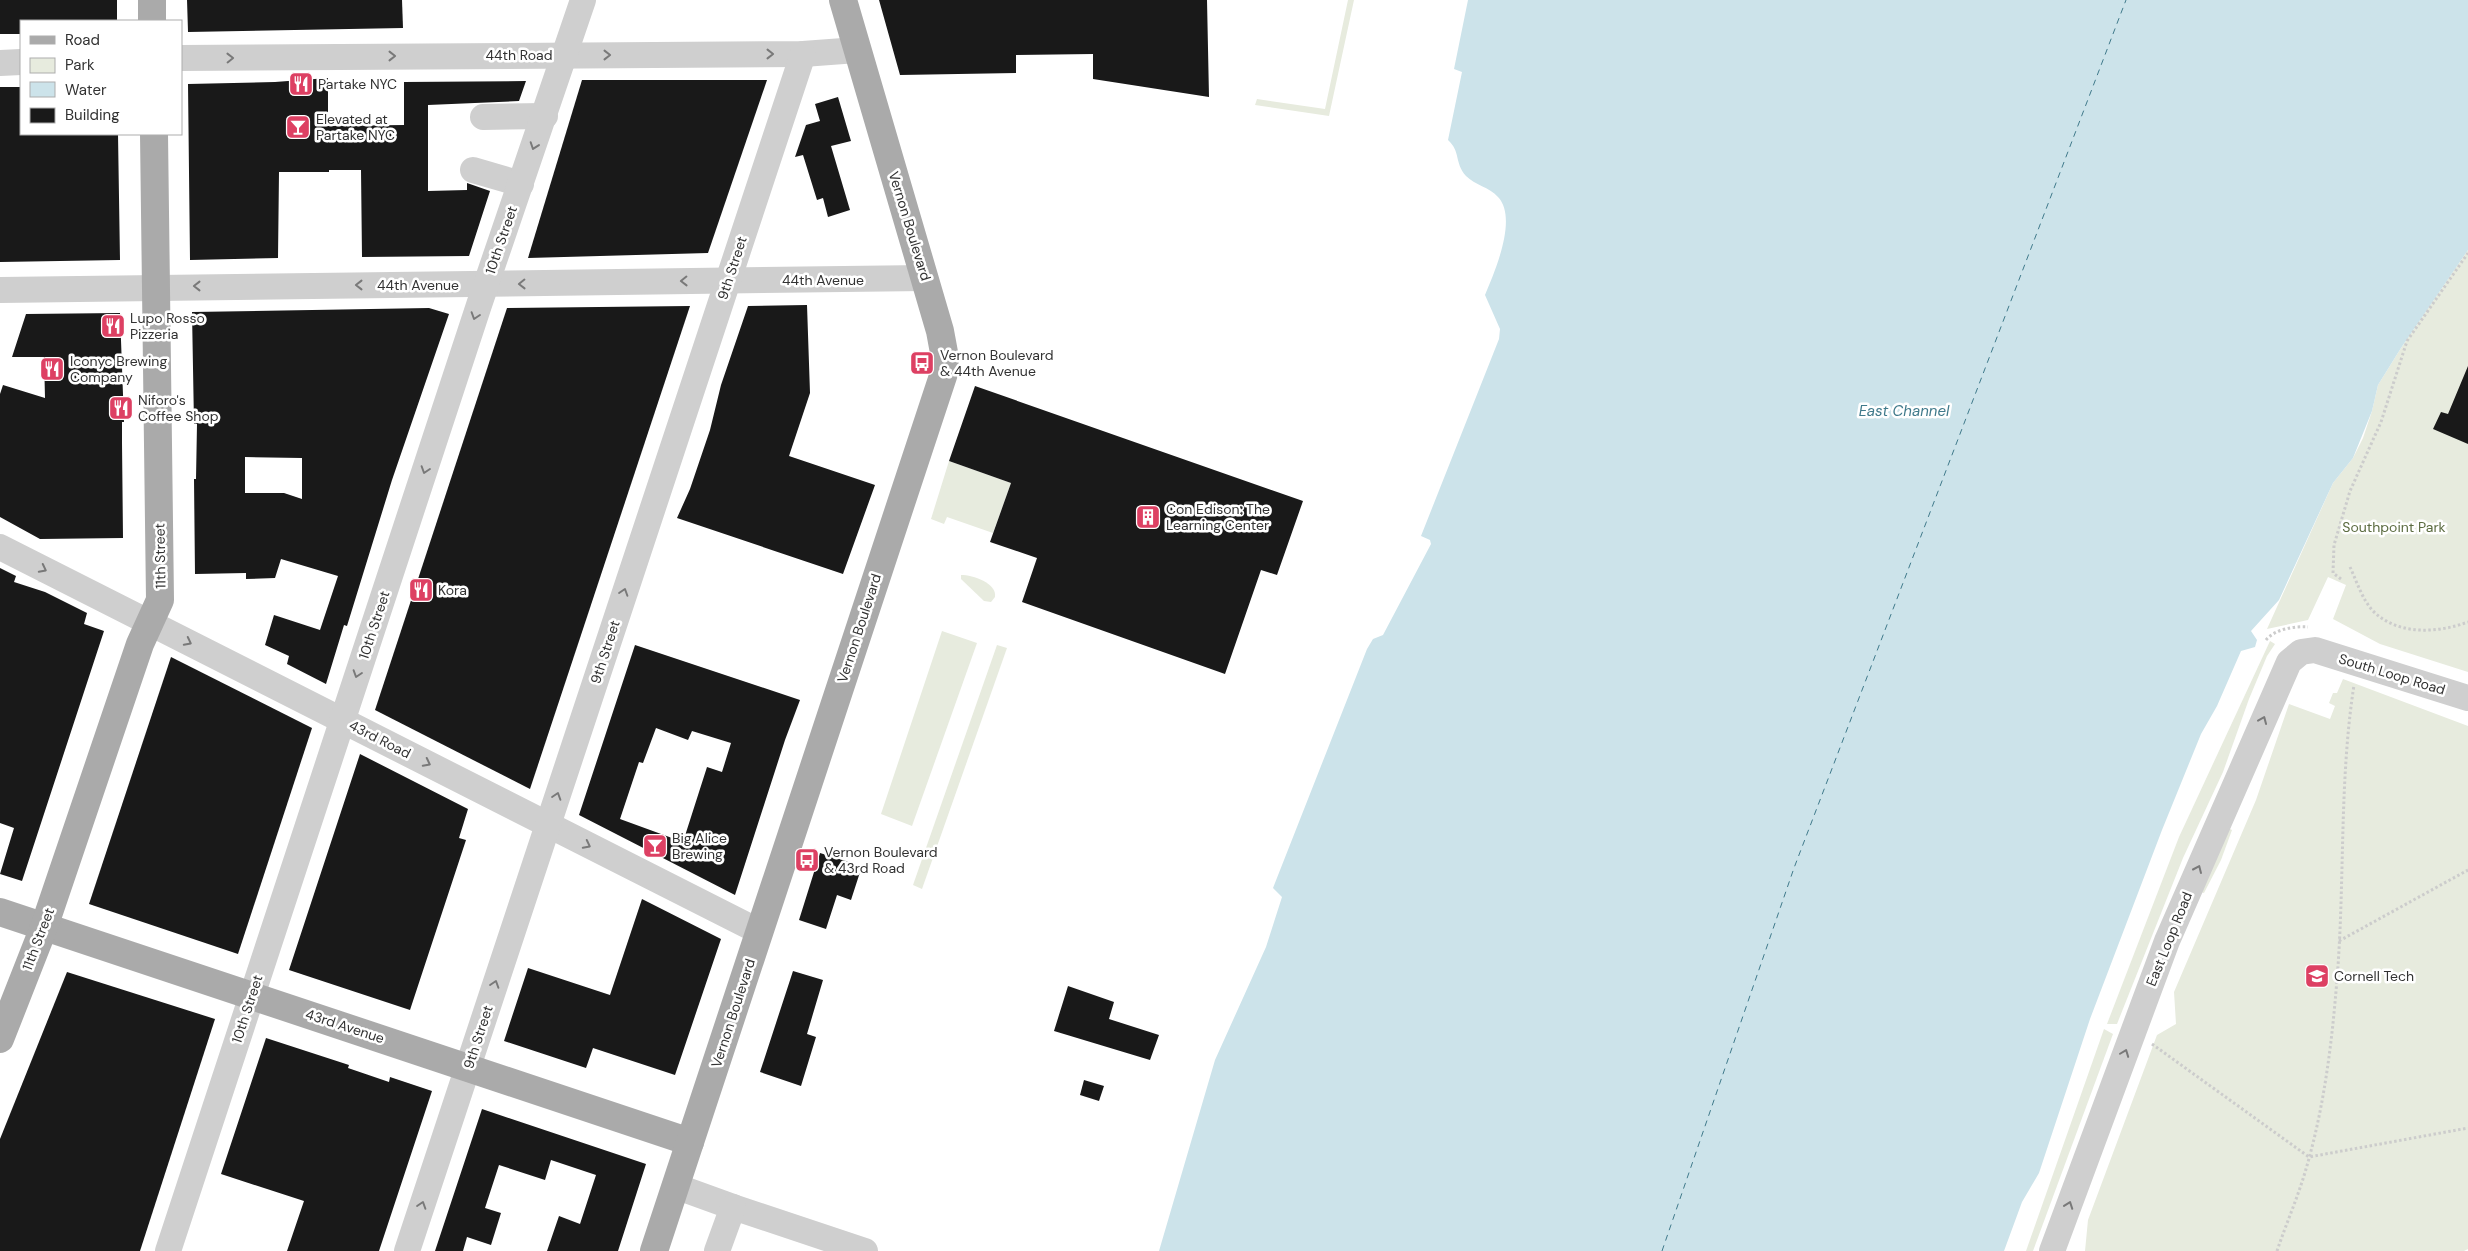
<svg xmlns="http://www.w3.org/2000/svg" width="2468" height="1251" font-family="'DM Sans',sans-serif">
  <rect width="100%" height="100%" fill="#fff"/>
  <g fill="#e7ebde">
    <polygon points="1348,0 1354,0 1329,116 1255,105 1257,99 1325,109"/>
    <polygon points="2468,250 2468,672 2380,644 2333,619 2346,585 2328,577 2308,620 2267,629 2333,483 2353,458 2363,438 2372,411 2378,385 2401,348"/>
    <polygon points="949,461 1011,483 993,533 947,517 944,524 931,519"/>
    <path d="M961,575C973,575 997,583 995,597L991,602L984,601L961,579Z"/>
    <polygon points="942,631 977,643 912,826 881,814"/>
    <polygon points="2270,641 2275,644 2267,656 2249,699 2223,772 2183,858 2117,1024 2107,1024 2179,837"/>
    <polygon points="997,645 1007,648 922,889 913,885"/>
    <polygon points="2343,679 2468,726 2468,1249 2464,1251 2085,1251 2088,1220 2157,1035 2176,1024 2174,992 2256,800 2289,704 2330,719 2335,706 2329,703 2333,693 2337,693"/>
    <polygon points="2228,828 2232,830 2221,860 2204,893 2200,892"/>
    <polygon points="2104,1029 2113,1034 2033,1251 2026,1251"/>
  </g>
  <path fill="#cce3ea" d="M1468,0H2468V250L2401,348L2378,385L2372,411L2353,458L2333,483L2279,600L2251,631L2257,640L2255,647L2241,651L2217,706L2201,734L2162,830L2090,1019L2039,1173L2022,1202L2004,1251H1159L1215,1060L1266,947L1282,897L1273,888L1367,649L1373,639L1383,635L1431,544L1430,540L1421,536L1499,339L1500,329L1485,295C1495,271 1518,218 1498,197C1489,187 1475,185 1466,176C1454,162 1461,152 1448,140L1462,72L1454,69Z"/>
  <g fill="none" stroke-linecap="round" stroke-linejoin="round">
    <polyline stroke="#407a8b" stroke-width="1" stroke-dasharray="6 5" stroke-linecap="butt" points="1662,1251 1794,868 2126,0"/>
  </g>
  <g fill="#191919" fill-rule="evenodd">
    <polygon points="0,0 117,0 117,21 21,21 21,34 0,34"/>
    <polygon points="187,0 402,0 403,28 188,32"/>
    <polygon points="879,0 1207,0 1209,97 1093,79 1093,54 1016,55 1016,73 900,75"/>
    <polygon points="328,78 328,126 404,125 404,82 526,81 519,101 428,105 428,191 467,190 467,183 490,191 469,256 362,257 361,170 329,170 329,172 279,172 278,258 190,260 188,84 275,82"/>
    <polygon points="582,80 767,80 708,253 528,258"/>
    <polygon points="0,87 21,87 21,134 118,134 120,260 0,262"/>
    <polygon points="838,97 851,141 831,146 850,210 828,217 823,198 817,200 803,155 795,157 806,125 820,121 815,104"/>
    <polygon points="807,305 810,393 789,456 875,485 843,574 677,518 690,489 710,430 721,385 748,306"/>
    <polygon points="690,306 530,789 375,710 507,308"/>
    <path d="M429,308L449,314L392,480L347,626L344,625L326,684L287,664L289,656L265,645L274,615L320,630L338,576L281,559L275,578L246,579V573L195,574L194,479H196L197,424H194L192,312ZM245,457L302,458V499L284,493H245Z"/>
    <polygon points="120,313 124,422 122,422 122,443 123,538 40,539 0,517 0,394 3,385 45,398 44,357 12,357 26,314"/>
    <polygon points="2468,366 2468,444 2433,429 2441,412 2448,414"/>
    <polygon points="975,386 1303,501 1277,575 1261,570 1225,674 1022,602 1037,558 990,542 1011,483 949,461"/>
    <polygon points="0,568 16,576 14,582 45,592 87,613 84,624 104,631 22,881 0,874 14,828 0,823"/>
    <path d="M635,645L800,700L785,740L735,895L579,815ZM656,728L688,740L692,731L731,743L722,772L707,767L683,842L620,819L639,762L643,763Z"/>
    <polygon points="171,657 312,728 238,954 89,904"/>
    <polygon points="360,754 468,809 459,838 466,840 410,1010 289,970"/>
    <polygon points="820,853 862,866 851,900 837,895 826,929 799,920"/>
    <polygon points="642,899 721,939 675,1075 593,1048 586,1068 504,1041 528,968 610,995"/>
    <polygon points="793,971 823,980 807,1034 816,1037 801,1086 760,1072"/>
    <polygon points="67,972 215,1019 140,1251 0,1251 0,1139"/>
    <polygon points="1068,986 1114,1002 1109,1019 1159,1035 1150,1060 1054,1031"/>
    <polygon points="266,1038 349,1065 348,1068 389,1082 390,1077 432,1091 379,1251 287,1251 304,1201 221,1174"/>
    <polygon points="1084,1080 1104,1086 1099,1101 1080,1095"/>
    <polygon points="482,1109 646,1164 618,1251 547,1251 559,1216 580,1224 596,1175 551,1160 545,1180 499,1165 485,1208 501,1213 491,1245 467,1237 463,1251 435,1251"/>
  </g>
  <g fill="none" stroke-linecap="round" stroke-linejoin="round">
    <g stroke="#ccc" stroke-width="3" stroke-dasharray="2.5 2.5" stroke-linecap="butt">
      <path d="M2350,567C2357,582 2362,599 2373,611C2398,636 2438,633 2468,622"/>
      <polyline points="2341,579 2333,573 2334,545 2350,491 2381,422 2407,341 2468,253"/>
      <path d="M2266,640C2275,629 2294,626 2308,627"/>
      <polyline points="2339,941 2468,870"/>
      <polyline points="2152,1044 2309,1157 2468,1128"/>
      <path d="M2277,1251C2286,1224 2298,1197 2306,1169C2324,1108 2332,1043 2337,979C2345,882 2339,782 2354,685"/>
    </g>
    <g stroke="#cfcfcf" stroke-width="26">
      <polyline points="181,58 803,54 857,50"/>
      <polyline points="0,63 21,62"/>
      <polyline points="483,117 545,116"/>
      <polyline points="473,170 521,184"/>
      <polyline points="0,290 925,278"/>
      <polyline points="0,547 760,932"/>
      <polyline points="675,1186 733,1207 865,1251"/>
      <polyline points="168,1251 479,305 583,0"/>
      <polyline points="407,1251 803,54"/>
      <polyline points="717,1251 733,1207"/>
      <polyline points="2052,1251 2167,941 2289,662 2301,652 2315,650 2468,698"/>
    </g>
    <g stroke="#aaa" stroke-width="28">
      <polyline points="152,0 152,21"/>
      <polyline points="0,912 690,1142"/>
      <polyline points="0,1039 44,927 140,644 160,600 154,134"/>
      <polyline points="654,1251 944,373 945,358 940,331 843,0"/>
    </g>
  </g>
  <defs><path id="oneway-chevron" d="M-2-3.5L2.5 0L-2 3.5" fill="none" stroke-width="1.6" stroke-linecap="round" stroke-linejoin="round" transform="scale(1.25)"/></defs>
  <g stroke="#797979">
    <use href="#oneway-chevron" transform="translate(770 54)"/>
    <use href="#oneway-chevron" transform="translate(607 55)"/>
    <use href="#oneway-chevron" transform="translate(392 56)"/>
    <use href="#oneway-chevron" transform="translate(230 58) rotate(-1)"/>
    <use href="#oneway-chevron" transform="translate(534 146) rotate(109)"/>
    <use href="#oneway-chevron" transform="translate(684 281) rotate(179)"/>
    <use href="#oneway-chevron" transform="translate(522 284) rotate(179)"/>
    <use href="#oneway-chevron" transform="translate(359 285) rotate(180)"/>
    <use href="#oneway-chevron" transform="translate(197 286) rotate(180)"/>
    <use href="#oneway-chevron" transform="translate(475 316) rotate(108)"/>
    <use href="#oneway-chevron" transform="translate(425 470) rotate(108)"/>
    <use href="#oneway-chevron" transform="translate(43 569) rotate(27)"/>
    <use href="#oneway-chevron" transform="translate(624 592) rotate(-72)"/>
    <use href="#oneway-chevron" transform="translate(188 642) rotate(27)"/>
    <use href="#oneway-chevron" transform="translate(357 674) rotate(108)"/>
    <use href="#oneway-chevron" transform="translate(2263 720) rotate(-67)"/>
    <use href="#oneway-chevron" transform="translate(427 763) rotate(27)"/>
    <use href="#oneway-chevron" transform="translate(557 796) rotate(-72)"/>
    <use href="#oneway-chevron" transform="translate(587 845) rotate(27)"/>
    <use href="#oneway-chevron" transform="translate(2198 869) rotate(-66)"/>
    <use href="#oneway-chevron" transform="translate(495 984) rotate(-72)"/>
    <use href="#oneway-chevron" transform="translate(2125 1053) rotate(-69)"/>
    <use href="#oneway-chevron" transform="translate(422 1205) rotate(-72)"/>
    <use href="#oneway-chevron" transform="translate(2069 1205) rotate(-70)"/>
  </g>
  <defs>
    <symbol id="restaurant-square" viewBox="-11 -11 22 22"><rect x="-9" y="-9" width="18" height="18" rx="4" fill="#dd4063" stroke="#fff"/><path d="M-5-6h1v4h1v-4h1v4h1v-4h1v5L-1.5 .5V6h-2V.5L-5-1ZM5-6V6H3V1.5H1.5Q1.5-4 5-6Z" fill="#fff"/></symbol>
    <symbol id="bar-square" viewBox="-11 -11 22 22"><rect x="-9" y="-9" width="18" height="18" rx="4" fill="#dd4063" stroke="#fff"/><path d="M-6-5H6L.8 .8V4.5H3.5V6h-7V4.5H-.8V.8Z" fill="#fff"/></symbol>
    <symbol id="bus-square" viewBox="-11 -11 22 22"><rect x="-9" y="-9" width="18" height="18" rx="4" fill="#dd4063" stroke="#fff"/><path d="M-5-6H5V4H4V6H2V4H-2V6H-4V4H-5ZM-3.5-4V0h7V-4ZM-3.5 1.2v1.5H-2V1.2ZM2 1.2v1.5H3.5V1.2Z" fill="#fff"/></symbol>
    <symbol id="building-square" viewBox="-11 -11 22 22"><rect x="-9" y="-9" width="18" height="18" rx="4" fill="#dd4063" stroke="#fff"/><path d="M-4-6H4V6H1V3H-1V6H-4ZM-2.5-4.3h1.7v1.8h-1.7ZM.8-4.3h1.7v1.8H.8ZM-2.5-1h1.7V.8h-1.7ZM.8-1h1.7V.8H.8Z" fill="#fff"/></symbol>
    <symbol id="university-square" viewBox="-11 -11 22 22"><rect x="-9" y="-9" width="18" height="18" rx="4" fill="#dd4063" stroke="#fff"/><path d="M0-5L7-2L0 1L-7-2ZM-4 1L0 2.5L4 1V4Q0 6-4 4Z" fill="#fff"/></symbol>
  </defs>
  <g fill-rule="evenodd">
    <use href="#restaurant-square" x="287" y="70" width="28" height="28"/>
    <use href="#bar-square" x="284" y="113" width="28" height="28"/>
    <use href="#restaurant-square" x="99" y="312" width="28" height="28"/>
    <use href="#bus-square" x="908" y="349" width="28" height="28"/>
    <use href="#restaurant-square" x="38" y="355" width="28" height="28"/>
    <use href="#restaurant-square" x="107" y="394" width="28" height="28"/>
    <use href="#building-square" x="1134" y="503" width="28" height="28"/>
    <use href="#restaurant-square" x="407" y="576" width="28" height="28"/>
    <use href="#bar-square" x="641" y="832" width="28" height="28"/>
    <use href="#bus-square" x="793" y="846" width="28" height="28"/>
    <use href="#university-square" x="2303" y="962" width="28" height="28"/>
  </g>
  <g text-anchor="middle" stroke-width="5" stroke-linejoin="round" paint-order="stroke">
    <g font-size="14" fill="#323232" stroke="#fff">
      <text x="519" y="60">44th Road</text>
      <text transform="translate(910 226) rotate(73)" y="5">Vernon Boulevard</text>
      <text transform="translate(501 240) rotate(-71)" y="5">10th Street</text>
      <text transform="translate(732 268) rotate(-72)" y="5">9th Street</text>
      <text x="823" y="285">44th Avenue</text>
      <text x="418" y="290">44th Avenue</text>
      <text transform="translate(160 556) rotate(-91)" y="5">11th Street</text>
      <text transform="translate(374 625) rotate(-72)" y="5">10th Street</text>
      <text transform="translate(859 628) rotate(-72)" y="5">Vernon Boulevard</text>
      <text transform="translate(605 652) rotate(-72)" y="5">9th Street</text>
      <text transform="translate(2392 674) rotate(17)" y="5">South Loop Road</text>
      <text transform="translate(380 739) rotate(27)" y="5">43rd Road</text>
      <text transform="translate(38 939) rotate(-69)" y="5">11th Street</text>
      <text transform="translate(2169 939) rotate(-68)" y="5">East Loop Road</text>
      <text transform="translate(247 1009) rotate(-72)" y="5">10th Street</text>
      <text transform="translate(733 1013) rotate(-72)" y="5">Vernon Boulevard</text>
      <text transform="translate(345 1026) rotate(18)" y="5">43rd Avenue</text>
      <text transform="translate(478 1037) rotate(-72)" y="5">9th Street</text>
    </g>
    <g font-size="14" fill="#323232" stroke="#fff" text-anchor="start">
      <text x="318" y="89">Partake NYC</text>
      <text x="316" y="124">Elevated at<tspan x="316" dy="16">Partake NYC</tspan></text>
      <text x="130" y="323">Lupo Rosso<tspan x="130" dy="16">Pizzeria</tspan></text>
      <text x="940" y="360">Vernon Boulevard<tspan x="940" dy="16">&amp; 44th Avenue</tspan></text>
      <text x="70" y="366">Iconyc Brewing<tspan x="70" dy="16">Company</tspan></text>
      <text x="138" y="405">Niforo's<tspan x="138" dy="16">Coffee Shop</tspan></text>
      <text x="1166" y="514">Con Edison: The<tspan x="1166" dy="16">Learning Center</tspan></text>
      <text x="438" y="595">Kora</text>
      <text x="672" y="843">Big Alice<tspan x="672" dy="16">Brewing</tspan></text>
      <text x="824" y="857">Vernon Boulevard<tspan x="824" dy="16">&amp; 43rd Road</tspan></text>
      <text x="2334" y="981">Cornell Tech</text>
    </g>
    <g font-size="14" fill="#5c6c41" stroke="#fff">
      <text x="2394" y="532">Southpoint Park</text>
    </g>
    <g font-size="15" font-style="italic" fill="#407a8b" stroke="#fff">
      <text x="1904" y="416">East Channel</text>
    </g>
  </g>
  <rect x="20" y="20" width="162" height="115" fill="#ffffff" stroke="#adadad"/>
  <rect x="30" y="36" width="25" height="8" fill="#aaaaaa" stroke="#adadad"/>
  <text x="65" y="45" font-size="15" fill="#323232">Road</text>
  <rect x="30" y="58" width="25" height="15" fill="#e7ebde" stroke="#adadad"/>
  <text x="65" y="70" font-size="15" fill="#323232">Park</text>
  <rect x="30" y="82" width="25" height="15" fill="#cce3ea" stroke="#adadad"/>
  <text x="65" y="95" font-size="15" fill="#323232">Water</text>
  <rect x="30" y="108" width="25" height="15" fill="#191919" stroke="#adadad"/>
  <text x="65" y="120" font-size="15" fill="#323232">Building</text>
</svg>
